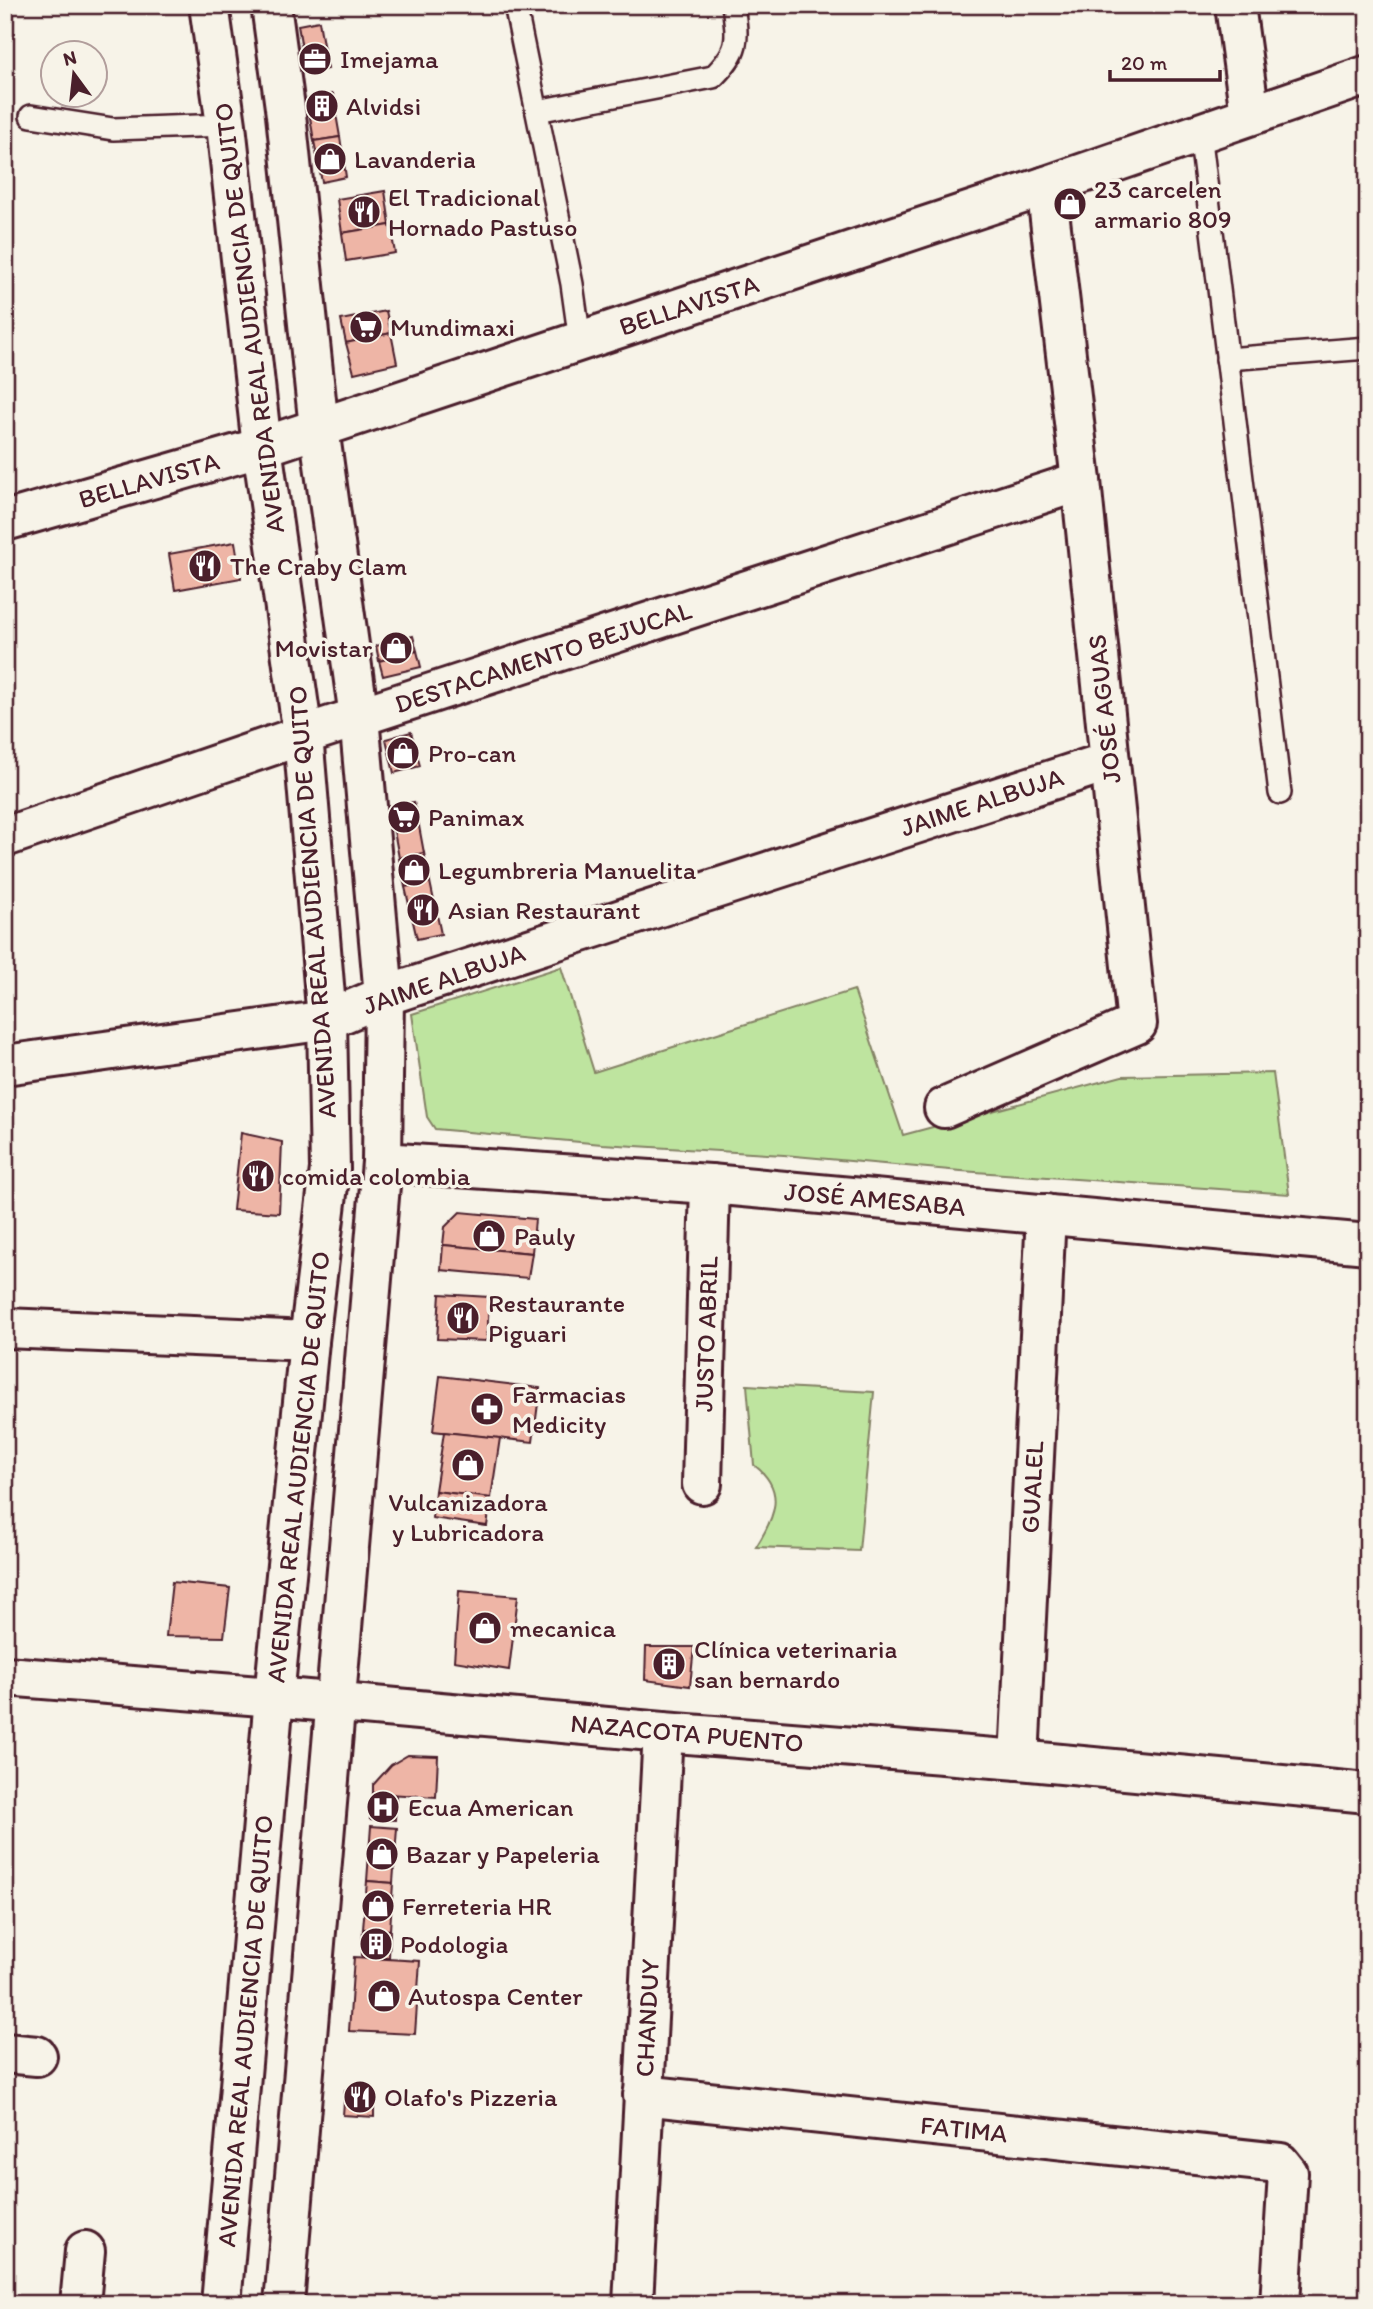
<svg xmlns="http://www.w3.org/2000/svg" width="1373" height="2309" font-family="Itim,sans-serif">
  <rect width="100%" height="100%" fill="#f7f3e8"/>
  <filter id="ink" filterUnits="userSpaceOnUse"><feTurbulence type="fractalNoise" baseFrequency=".0143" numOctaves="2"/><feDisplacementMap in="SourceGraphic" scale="14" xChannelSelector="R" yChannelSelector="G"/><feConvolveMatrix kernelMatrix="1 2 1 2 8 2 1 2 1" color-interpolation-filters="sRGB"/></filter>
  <g filter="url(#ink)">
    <g fill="#bee49f" stroke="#848265" stroke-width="2">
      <polygon points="561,967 594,1072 854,990 903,1135 1122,1076 1273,1073 1289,1194 961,1171 784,1155 602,1144 435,1129 427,1117 412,1014"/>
      <path d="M747,1385L874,1392L859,1551L756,1547C775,1517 787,1490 754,1465Z"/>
    </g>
    <g fill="#eeb5a6" stroke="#4a1f2b" stroke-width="2">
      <polygon points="319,21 323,45 302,49 298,25"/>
      <polygon points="323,45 328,69 306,73 302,49"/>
      <polygon points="333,94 336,114 310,117 308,99"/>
      <polygon points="336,114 340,137 314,141 310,117"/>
      <polygon points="340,137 346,177 322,182 314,141"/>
      <polygon points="385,191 390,225 342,233 337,199"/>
      <polygon points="390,225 395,253 346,261 342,233"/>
      <polygon points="386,311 391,333 346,343 341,320"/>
      <polygon points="391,333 397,363 354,373 346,343"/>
      <polygon points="235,542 241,578 175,590 169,554"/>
      <polygon points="413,636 417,651 379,661 376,646"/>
      <polygon points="417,651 421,667 383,676 379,661"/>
      <polygon points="411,732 420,766 394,773 386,739"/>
      <polygon points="414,802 419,826 394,831 389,807"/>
      <polygon points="419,826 424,853 399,858 394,831"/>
      <polygon points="424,853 430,882 405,887 399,858"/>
      <polygon points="430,882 441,934 417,939 405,887"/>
      <polygon points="241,1133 282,1142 279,1213 233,1210"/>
      <polygon points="460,1212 535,1219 532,1253 443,1245 445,1227"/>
      <polygon points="443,1245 532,1253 528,1278 441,1270"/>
      <polygon points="440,1294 489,1297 487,1341 437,1339"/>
      <polygon points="440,1376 540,1388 533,1442 433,1431"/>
      <polygon points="444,1432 500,1438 491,1498 435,1491"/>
      <polygon points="435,1491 491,1498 487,1526 432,1518"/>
      <polygon points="172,1582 230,1588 224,1637 166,1636"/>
      <polygon points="459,1591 518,1596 509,1670 454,1661"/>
      <polygon points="646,1647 694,1647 690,1686 645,1680"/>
      <polygon points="408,1755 438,1756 436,1797 373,1793 373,1785 391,1765"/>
      <polygon points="373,1793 396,1796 395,1820 370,1819"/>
      <polygon points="371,1826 397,1828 393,1883 367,1881"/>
      <polygon points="367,1881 393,1883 390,1930 363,1929"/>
      <polygon points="363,1929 390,1930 389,1958 362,1957"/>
      <polygon points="354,1957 420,1961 415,2034 349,2031"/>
      <polygon points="345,2090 375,2092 374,2104 344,2102"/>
      <polygon points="344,2102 374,2104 374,2117 343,2115"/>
    </g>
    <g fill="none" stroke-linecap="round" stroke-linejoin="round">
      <defs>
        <g id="lane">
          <polyline points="515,5 572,284 580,341"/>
          <path d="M537,111L713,77C740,50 738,41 733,5"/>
          <polyline points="31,116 113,129 226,125"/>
          <polyline points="1200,132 1280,793"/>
          <polyline points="1227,359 1368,348"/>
        </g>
        <g id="street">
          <polyline points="1235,5 1250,115"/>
          <polyline points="5,837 303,735 1081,481"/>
          <polyline points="5,1065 327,1020 384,996 1110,761"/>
          <polyline points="944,1108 1137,1024 1081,481 1046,186"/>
          <polyline points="382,1162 710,1184 1368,1244"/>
          <polyline points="5,1328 309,1341"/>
          <polyline points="702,1484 710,1184"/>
          <polyline points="5,1676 274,1697"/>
          <polyline points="1019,1760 1046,1214"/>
          <polyline points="5,2053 37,2056"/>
          <polyline points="643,2095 1280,2163 1288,2173 1280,2304"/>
          <polyline points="80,2304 85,2251"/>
          <polyline points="633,2304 663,1732"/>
        </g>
        <g id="secondary">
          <polyline points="209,5 226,125 262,447 303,735 327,1020 330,1169 309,1341 274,1697 221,2304"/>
          <polyline points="271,5 286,115 319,428 359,717 384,996 382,1162 284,2304"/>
          <polyline points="5,521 262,447 1046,186 1368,75"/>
          <polyline points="274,1697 663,1732 1019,1760 1368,1793"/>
        </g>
      </defs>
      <use href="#lane" stroke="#4a1f2b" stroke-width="26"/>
      <use href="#street" stroke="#4a1f2b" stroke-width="44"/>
      <use href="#secondary" stroke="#4a1f2b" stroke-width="44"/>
      <use href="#lane" stroke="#f7f3e8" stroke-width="21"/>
      <use href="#street" stroke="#f7f3e8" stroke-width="38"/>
      <use href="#secondary" stroke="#f7f3e8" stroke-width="38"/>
    </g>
  </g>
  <defs>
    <symbol id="office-disc" viewBox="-11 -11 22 22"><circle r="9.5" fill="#4a1f2b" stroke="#f7f3e8"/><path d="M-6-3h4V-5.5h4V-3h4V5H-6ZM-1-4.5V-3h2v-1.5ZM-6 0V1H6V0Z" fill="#fff"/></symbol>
    <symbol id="building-disc" viewBox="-11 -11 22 22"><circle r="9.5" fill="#4a1f2b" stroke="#f7f3e8"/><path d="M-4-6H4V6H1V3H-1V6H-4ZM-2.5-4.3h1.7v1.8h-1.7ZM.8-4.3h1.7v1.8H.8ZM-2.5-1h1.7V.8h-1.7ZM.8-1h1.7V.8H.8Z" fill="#fff"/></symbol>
    <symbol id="shop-disc" viewBox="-11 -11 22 22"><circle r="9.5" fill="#4a1f2b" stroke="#f7f3e8"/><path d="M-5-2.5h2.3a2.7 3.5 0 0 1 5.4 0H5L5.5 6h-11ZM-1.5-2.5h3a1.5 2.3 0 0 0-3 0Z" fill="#fff"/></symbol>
    <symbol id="restaurant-disc" viewBox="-11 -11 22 22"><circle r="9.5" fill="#4a1f2b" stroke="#f7f3e8"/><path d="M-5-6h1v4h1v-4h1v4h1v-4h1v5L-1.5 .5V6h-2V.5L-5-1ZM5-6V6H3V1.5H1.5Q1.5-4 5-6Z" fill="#fff"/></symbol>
    <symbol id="supermarket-disc" viewBox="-11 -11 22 22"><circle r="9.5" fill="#4a1f2b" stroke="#f7f3e8"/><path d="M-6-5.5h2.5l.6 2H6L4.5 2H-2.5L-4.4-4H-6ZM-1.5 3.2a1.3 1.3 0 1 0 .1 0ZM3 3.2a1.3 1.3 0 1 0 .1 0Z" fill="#fff"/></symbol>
    <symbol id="pharmacy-disc" viewBox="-11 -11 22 22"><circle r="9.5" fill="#4a1f2b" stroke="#f7f3e8"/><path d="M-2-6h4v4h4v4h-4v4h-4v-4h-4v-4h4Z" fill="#fff"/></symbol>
    <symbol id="hospital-disc" viewBox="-11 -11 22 22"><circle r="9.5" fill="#4a1f2b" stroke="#f7f3e8"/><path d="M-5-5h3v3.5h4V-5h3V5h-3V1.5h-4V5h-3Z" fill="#fff"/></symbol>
  </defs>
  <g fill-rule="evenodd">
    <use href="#office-disc" x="296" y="40" width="38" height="38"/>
    <use href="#building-disc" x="303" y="87" width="38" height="38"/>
    <use href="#shop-disc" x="311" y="140" width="38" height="38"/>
    <use href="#shop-disc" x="1051" y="185" width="38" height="38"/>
    <use href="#restaurant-disc" x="345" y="193" width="38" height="38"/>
    <use href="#supermarket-disc" x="347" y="308" width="38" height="38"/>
    <use href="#restaurant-disc" x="186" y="547" width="38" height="38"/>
    <use href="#shop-disc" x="377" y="629" width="38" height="38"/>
    <use href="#shop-disc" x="384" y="734" width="38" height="38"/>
    <use href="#supermarket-disc" x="385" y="798" width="38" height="38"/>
    <use href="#shop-disc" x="395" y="851" width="38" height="38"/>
    <use href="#restaurant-disc" x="404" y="891" width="38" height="38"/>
    <use href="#restaurant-disc" x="239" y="1157" width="38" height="38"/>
    <use href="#shop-disc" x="470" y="1217" width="38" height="38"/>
    <use href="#restaurant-disc" x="444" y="1299" width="38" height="38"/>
    <use href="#pharmacy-disc" x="468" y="1390" width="38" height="38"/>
    <use href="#shop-disc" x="449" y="1446" width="38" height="38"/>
    <use href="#shop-disc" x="466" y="1609" width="38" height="38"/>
    <use href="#building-disc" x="650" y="1645" width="38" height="38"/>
    <use href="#hospital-disc" x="364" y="1788" width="38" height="38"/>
    <use href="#shop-disc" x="363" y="1835" width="38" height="38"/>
    <use href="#shop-disc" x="359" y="1887" width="38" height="38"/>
    <use href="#building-disc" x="357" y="1925" width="38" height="38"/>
    <use href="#shop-disc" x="365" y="1977" width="38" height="38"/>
    <use href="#restaurant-disc" x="341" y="2078" width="38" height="38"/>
  </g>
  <g text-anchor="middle" stroke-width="7" stroke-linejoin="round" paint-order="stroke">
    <g font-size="26" fill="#4a1f2b" stroke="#f7f3e8" text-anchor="start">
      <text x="340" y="68">Imejama</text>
      <text x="346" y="115">Alvidsi</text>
      <text x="354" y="168">Lavanderia</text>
      <text x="1094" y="198">23 carcelen<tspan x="1094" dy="30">armario 809</tspan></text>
      <text x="388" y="206">El Tradicional<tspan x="388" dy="30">Hornado Pastuso</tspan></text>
      <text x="390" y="336">Mundimaxi</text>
      <text x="230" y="575">The Craby Clam</text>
      <text x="372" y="657" text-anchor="end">Movistar</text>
      <text x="428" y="762">Pro-can</text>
      <text x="428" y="826">Panimax</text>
      <text x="438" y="879">Legumbreria Manuelita</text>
      <text x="448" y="919">Asian Restaurant</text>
      <text x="282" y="1185">comida colombia</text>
      <text x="514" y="1245">Pauly</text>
      <text x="488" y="1312">Restaurante<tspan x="488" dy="30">Piguari</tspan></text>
      <text x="512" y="1403">Farmacias<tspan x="512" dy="30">Medicity</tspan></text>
      <text x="468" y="1511" text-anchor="middle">Vulcanizadora<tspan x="468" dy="30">y Lubricadora</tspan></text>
      <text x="510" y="1637">mecanica</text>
      <text x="694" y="1658">Clínica veterinaria<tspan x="694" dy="30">san bernardo</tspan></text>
      <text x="408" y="1816">Ecua American</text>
      <text x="406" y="1863">Bazar y Papeleria</text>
      <text x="402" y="1915">Ferreteria HR</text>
      <text x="400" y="1953">Podologia</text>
      <text x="408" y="2005">Autospa Center</text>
      <text x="384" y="2106">Olafo's Pizzeria</text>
    </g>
    <g font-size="26" fill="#4a1f2b" stroke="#f7f3e8">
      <text transform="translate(689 305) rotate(-18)" y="9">BELLAVISTA</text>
      <text transform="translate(249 318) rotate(-97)" y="9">AVENIDA REAL AUDIENCIA DE QUITO</text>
      <text transform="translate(149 480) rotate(-16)" y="9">BELLAVISTA</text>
      <text transform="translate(543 657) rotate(-18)" y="9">DESTACAMENTO BEJUCAL</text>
      <text transform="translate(1104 709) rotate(-96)" y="9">JOSÉ AGUAS</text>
      <text transform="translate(982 802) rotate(-18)" y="9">JAIME ALBUJA</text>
      <text transform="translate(312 902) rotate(-94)" y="9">AVENIDA REAL AUDIENCIA DE QUITO</text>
      <text transform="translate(444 979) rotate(-19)" y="9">JAIME ALBUJA</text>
      <text transform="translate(875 1199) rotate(5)" y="9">JOSÉ AMESABA</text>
      <text transform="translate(706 1334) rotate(-88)" y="9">JUSTO ABRIL</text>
      <text transform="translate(298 1467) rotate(-84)" y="9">AVENIDA REAL AUDIENCIA DE QUITO</text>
      <text transform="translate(1032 1487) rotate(-87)" y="9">GUALEL</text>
      <text transform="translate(687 1733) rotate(5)" y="9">NAZACOTA PUENTO</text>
      <text transform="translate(647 2018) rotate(-87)" y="9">CHANDUY</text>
      <text transform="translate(245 2031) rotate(-85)" y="9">AVENIDA REAL AUDIENCIA DE QUITO</text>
      <text transform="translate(964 2129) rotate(6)" y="9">FATIMA</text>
    </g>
  </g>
  <rect width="1373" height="2309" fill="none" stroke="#f7f3e8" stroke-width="28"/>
  <rect x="14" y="14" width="1345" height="2281" fill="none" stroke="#4a1f2b" stroke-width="2.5" filter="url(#ink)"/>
  <g transform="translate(74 74) rotate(345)"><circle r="33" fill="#f7f3e8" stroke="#b29e9c" stroke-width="2"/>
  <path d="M0-5L12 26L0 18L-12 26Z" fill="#4a1f2b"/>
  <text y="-10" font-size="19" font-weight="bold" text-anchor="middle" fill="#4a1f2b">N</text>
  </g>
  <path d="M1110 70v10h110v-10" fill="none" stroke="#4a1f2b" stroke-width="3.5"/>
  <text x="1121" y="70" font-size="21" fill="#4a1f2b" stroke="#f7f3e8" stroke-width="5" paint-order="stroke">20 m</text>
</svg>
